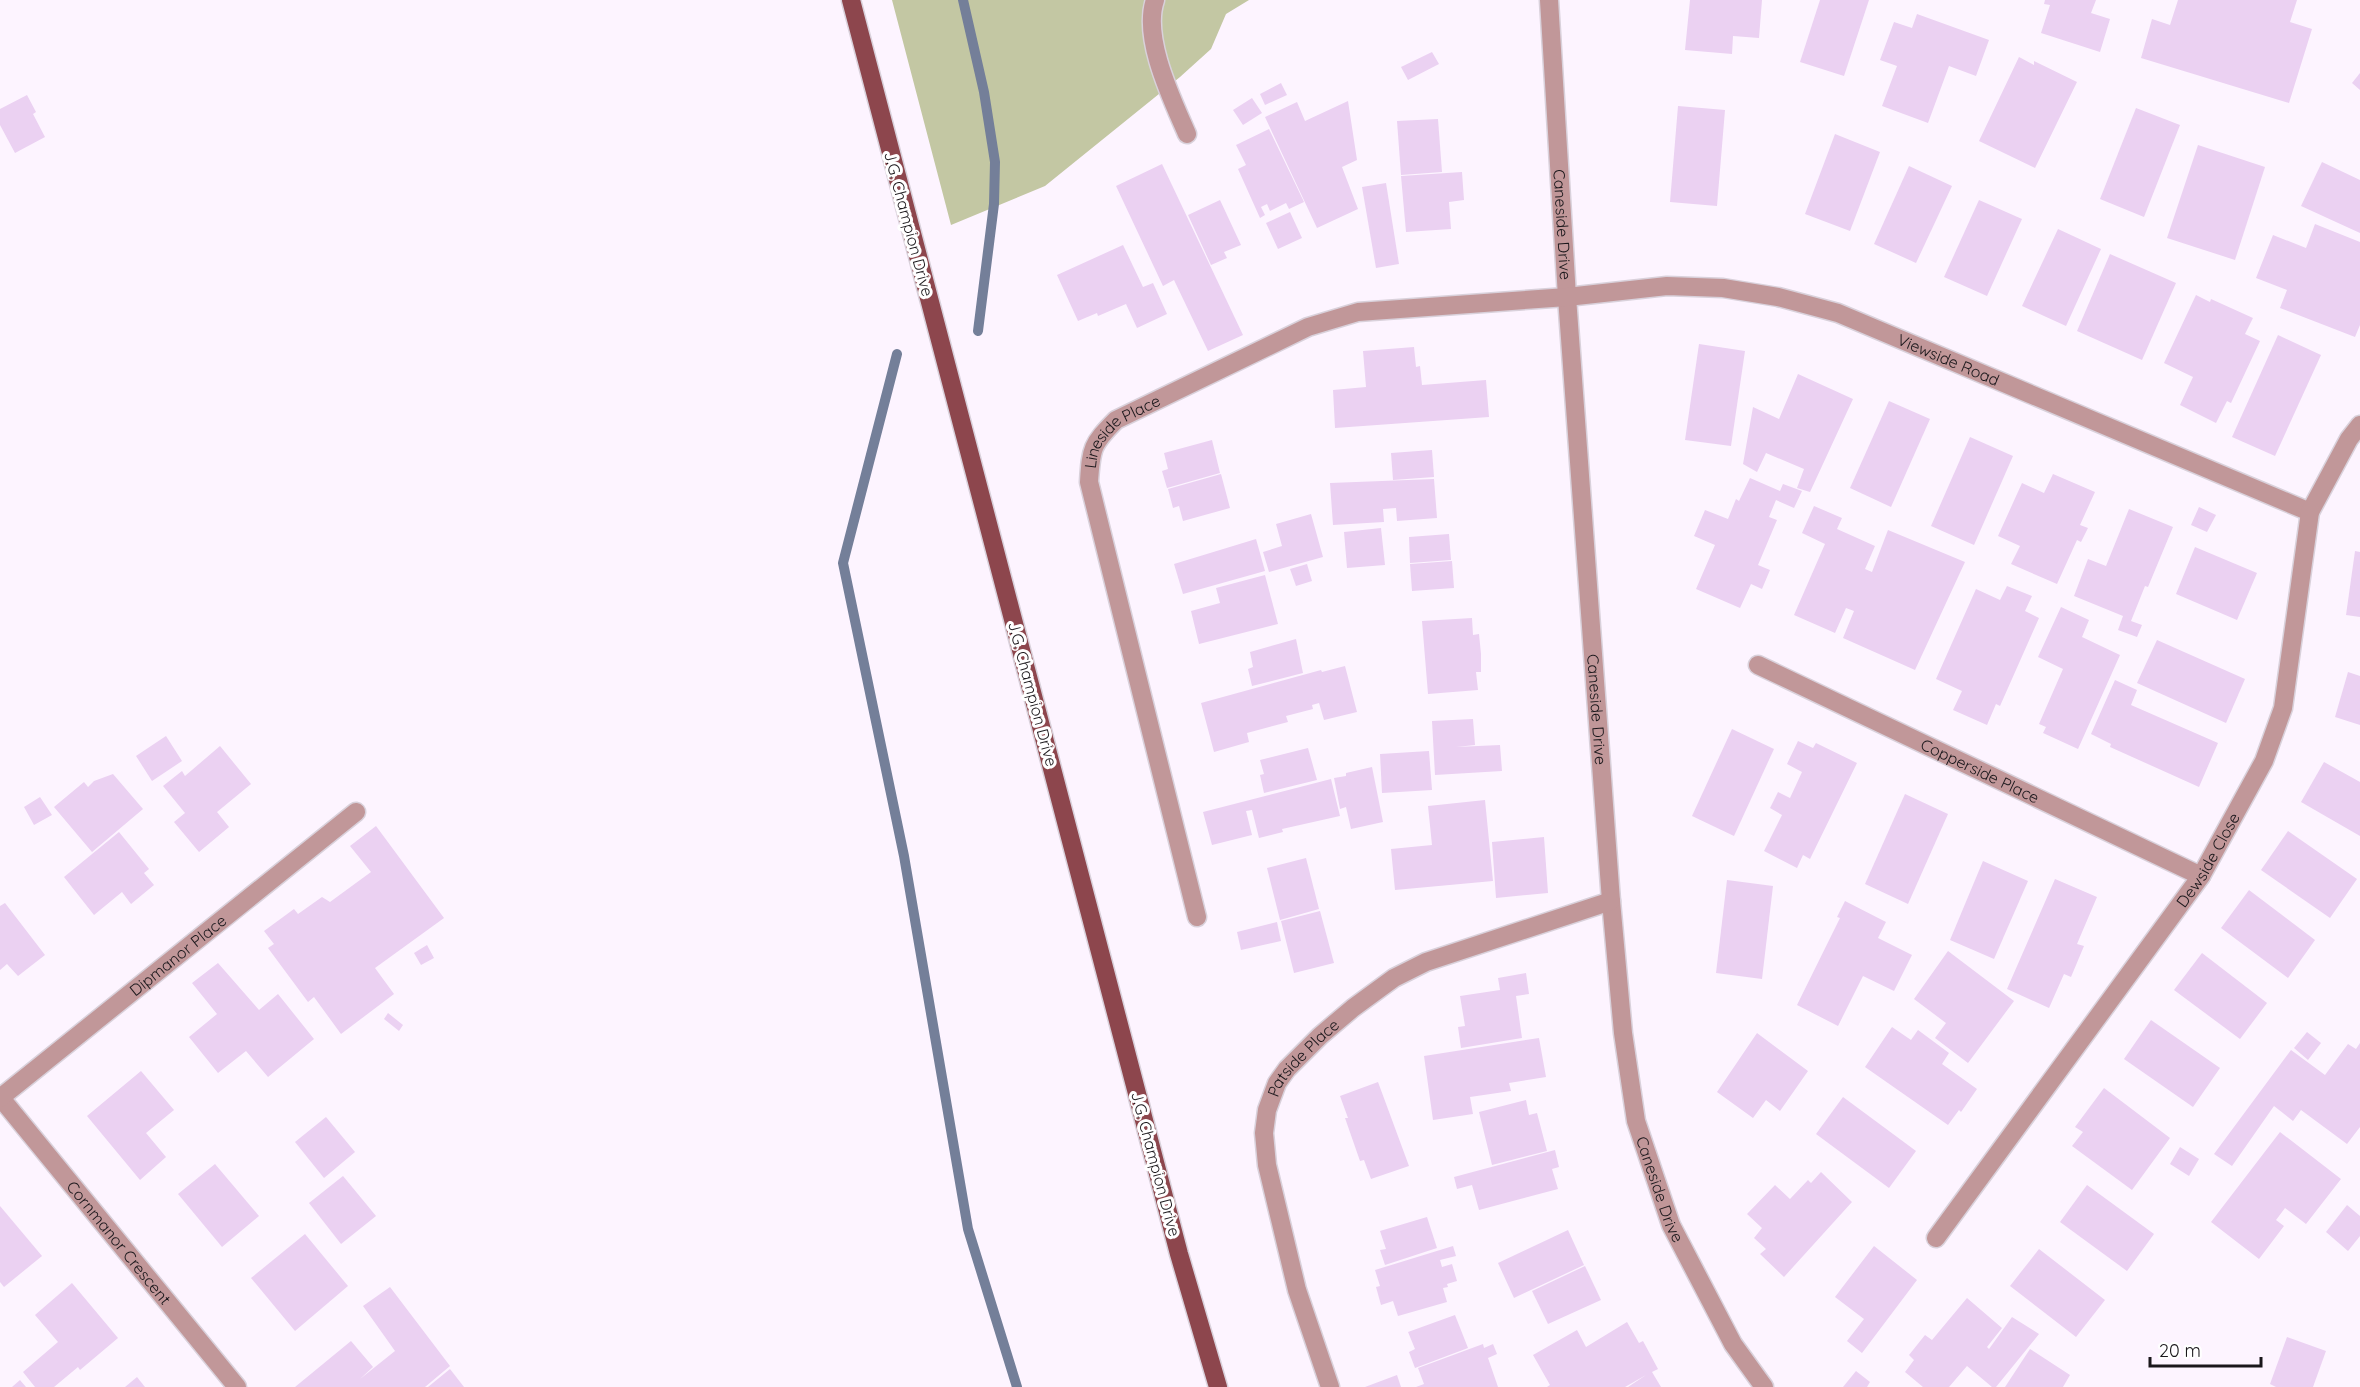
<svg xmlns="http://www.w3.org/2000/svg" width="2360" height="1387" font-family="Quicksand,sans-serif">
  <rect width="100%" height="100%" fill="#fdf4ff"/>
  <polygon fill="#c3c7a3" points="892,0 1249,0 1226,14 1211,49 1180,77 1045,186 951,225"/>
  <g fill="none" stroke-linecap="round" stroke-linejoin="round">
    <g stroke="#747f99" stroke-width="10">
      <polyline points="963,0 984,92 995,162 994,204 978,331"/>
      <polyline points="897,354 843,563 904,856 968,1229 1017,1387"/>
    </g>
  </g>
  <g fill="#ebd1f2">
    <polygon points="1690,0 1762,0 1759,38 1733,36 1732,54 1685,50"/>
    <polygon points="1820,0 1869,0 1844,76 1800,62"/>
    <polygon points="2045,0 2096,0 2091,13 2110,19 2100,52 2041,33 2050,5 2044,4"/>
    <polygon points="2178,0 2297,0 2290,22 2312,29 2289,103 2141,58 2152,19 2170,25"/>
    <polygon points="1917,14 1989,40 1976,76 1949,66 1928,123 1882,106 1897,66 1880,60 1894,22 1912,28"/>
    <polygon points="1432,52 1439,64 1408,80 1401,67"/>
    <polygon points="2019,57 2034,65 2034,61 2077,82 2035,168 1979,141"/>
    <polygon points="2360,73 2360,90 2352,83"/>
    <polygon points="1281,83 1287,95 1265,105 1260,94"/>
    <polygon points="27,95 36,112 33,114 45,137 15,153 0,125 0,109"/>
    <polygon points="1252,98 1262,113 1243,125 1233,110"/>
    <polygon points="1348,101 1357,160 1342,167 1358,209 1317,228 1265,117 1297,102 1305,121"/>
    <polygon points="1678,106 1725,110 1717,206 1670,202"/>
    <polygon points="2136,108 2180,125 2144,217 2100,199"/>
    <polygon points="1438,119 1442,172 1401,175 1397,121"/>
    <polygon points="1269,129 1304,202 1289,209 1286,203 1270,211 1267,204 1261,207 1265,215 1260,218 1238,169 1246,165 1236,145"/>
    <polygon points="1835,134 1880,152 1850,231 1805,214"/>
    <polygon points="2198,145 2265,167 2235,260 2167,238"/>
    <polygon points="2322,162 2360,180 2360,233 2301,206"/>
    <polygon points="1162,164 1243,335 1208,351 1174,280 1163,286 1116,186"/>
    <polygon points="1909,166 1952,186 1916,263 1874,244"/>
    <polygon points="1462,172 1464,200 1449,202 1451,229 1406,232 1401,176"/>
    <polygon points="1386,183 1399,264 1376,268 1362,187"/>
    <polygon points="1220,200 1241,245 1224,252 1227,258 1211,265 1188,215"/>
    <polygon points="1979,200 2022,219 1987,296 1944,277"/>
    <polygon points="1290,212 1302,238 1278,249 1266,223"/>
    <polygon points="2315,224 2360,242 2360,325 2355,337 2280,308 2287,290 2256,278 2273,235 2306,248"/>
    <polygon points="2058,229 2101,249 2066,326 2022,306"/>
    <polygon points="1123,245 1143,287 1153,283 1167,314 1137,328 1126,304 1098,316 1097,313 1078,321 1057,275"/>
    <polygon points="2110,254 2176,283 2142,360 2077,331"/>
    <polygon points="2196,295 2210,302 2211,299 2253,318 2245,334 2260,341 2231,403 2227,401 2216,423 2180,405 2193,377 2164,363"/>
    <polygon points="2278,335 2321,355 2275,456 2232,437"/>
    <polygon points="1699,344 1745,351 1731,446 1685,440"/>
    <polygon points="1414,347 1416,367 1420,366 1422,385 1486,380 1489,417 1335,428 1333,390 1366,387 1363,351"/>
    <polygon points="1798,374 1853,399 1810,492 1797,488 1804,469 1766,453 1757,472 1743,464 1753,407 1779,419"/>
    <polygon points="1889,401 1930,419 1891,507 1850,488"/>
    <polygon points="1970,437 2013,456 1974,545 1931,526"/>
    <polygon points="1212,440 1220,473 1167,488 1162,471 1168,469 1164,453"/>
    <polygon points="1432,450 1434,477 1393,480 1391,453"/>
    <polygon points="1221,474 1230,508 1183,521 1179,506 1173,508 1168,489"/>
    <polygon points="2053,474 2095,492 2080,525 2088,528 2081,542 2077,540 2057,584 2011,564 2020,546 1998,536 2022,483 2044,493"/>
    <polygon points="1750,478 1780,491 1783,484 1802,491 1794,508 1776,500 1769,517 1777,520 1758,565 1770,570 1762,589 1751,584 1740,608 1696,589 1715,545 1694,536 1705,510 1728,519 1736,499 1739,501"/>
    <polygon points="1434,479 1437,518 1397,521 1396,508 1383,509 1384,522 1333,525 1330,483"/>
    <polygon points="1814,506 1842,518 1837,529 1875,546 1865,569 1872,572 1888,530 1965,562 1915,670 1843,638 1854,611 1846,608 1835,633 1794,615 1825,544 1802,533"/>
    <polygon points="2199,507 2216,515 2207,532 2191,525"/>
    <polygon points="2129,509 2173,527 2148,587 2145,586 2131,621 2142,625 2137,637 2118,630 2123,616 2074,596 2088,559 2106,566"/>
    <polygon points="1311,514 1323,557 1269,572 1263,552 1282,546 1276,524"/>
    <polygon points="1381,528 1385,565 1347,568 1344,532"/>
    <polygon points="1449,534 1451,560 1410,563 1409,537"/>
    <polygon points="1256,539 1265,571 1183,594 1174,564"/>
    <polygon points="2195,547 2257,573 2237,620 2176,594"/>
    <polygon points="2355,551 2360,552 2360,617 2346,615"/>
    <polygon points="1452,561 1454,588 1412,591 1410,564"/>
    <polygon points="1307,564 1312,581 1296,586 1290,569"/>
    <polygon points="1265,575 1278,624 1199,644 1191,611 1220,603 1216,588"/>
    <polygon points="2007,586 2032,596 2025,611 2039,618 2000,706 1996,704 1987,725 1953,710 1962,691 1936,679 1976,589 2000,600"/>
    <polygon points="2061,607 2089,620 2082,637 2120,655 2078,749 2043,733 2046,727 2039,724 2063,669 2038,657"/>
    <polygon points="1472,618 1473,635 1479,634 1481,654 1481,672 1476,672 1478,690 1428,694 1422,621"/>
    <polygon points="1296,639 1303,673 1252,686 1248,669 1253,667 1250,652"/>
    <polygon points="2157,640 2245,679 2226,723 2137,683"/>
    <polygon points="1345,666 1357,712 1324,720 1319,703 1312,705 1313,709 1286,716 1288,722 1247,733 1249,742 1214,752 1201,703 1321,670 1322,672"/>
    <polygon points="2348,672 2360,676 2360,725 2335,717"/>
    <polygon points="2115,680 2137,690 2131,705 2218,743 2199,787 2110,747 2111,744 2091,734"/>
    <polygon points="1473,719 1475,745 1456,747 1500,745 1502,771 1435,775 1432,721"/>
    <polygon points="1732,729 1774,749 1734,836 1692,816"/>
    <polygon points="166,736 182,761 152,781 136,756"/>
    <polygon points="1798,741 1813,748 1816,743 1857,763 1810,859 1803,855 1797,868 1764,851 1782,815 1770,808 1778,792 1790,798 1802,772 1787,764"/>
    <polygon points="220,746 251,784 217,812 229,827 199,852 174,822 185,813 163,786 182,771 185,776"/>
    <polygon points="1308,748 1317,780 1264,793 1260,775 1264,774 1260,760"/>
    <polygon points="1429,751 1432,790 1382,793 1380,754"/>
    <polygon points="2324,762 2360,782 2360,836 2301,802"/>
    <polygon points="1372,767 1383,822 1351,829 1346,807 1340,809 1334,778 1346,776 1346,773"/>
    <polygon points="113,774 143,809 92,852 54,807 84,782 88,787 94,781"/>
    <polygon points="1331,779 1340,816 1282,829 1283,832 1259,838 1252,810 1246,811 1252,835 1212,845 1203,812"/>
    <polygon points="1905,794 1948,814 1908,904 1865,884"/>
    <polygon points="40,797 52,815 34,825 24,807"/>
    <polygon points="1485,800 1493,881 1395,890 1391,849 1432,845 1428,806"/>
    <polygon points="376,826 444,918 375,968 394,994 341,1034 314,997 308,1002 268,948 274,944 264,931 294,909 298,914 322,897 330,902 371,872 350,846"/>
    <polygon points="2288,831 2357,879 2330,918 2261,870"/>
    <polygon points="119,832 149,869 144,873 154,885 131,904 122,892 94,915 64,877"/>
    <polygon points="1544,837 1548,893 1496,898 1492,842"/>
    <polygon points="1306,858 1319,909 1280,920 1267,868"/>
    <polygon points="1983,861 2028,881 1994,959 1950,940"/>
    <polygon points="2055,879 2097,897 2077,944 2084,946 2071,977 2064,974 2049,1008 2007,989"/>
    <polygon points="1727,880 1773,886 1762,979 1716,973"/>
    <polygon points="2249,890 2315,940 2288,978 2221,928"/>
    <polygon points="1845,901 1886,922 1878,938 1912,955 1894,991 1863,976 1838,1026 1797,1005 1840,918 1837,917"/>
    <polygon points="5,903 45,955 18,976 7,964 0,970 0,906"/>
    <polygon points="1320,911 1334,963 1294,973 1281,921"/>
    <polygon points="1277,922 1281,941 1241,950 1237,932"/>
    <polygon points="427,945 434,958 421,965 414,953"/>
    <polygon points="1948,951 2014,1001 1968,1063 1935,1038 1946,1023 1914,999"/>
    <polygon points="2202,953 2267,1003 2240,1039 2174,990"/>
    <polygon points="218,963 259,1010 278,994 314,1039 268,1077 246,1051 218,1073 189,1037 217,1014 192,983"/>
    <polygon points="1526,973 1529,994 1516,996 1522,1038 1461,1048 1458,1027 1465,1026 1460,996 1500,990 1498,978"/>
    <polygon points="388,1013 403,1025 399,1031 384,1019"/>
    <polygon points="2151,1020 2220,1068 2193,1107 2124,1059"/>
    <polygon points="1892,1027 1911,1040 1918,1030 1949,1053 1942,1064 1977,1089 1961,1112 1959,1110 1948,1125 1865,1067"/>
    <polygon points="2307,1032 2321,1043 2308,1060 2294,1048"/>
    <polygon points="1757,1033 1808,1071 1780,1111 1766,1100 1753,1118 1717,1092"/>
    <polygon points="1539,1038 1546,1077 1509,1083 1511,1091 1470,1097 1473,1114 1433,1120 1424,1056"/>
    <polygon points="2360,1043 2360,1127 2347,1144 2301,1110 2293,1121 2274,1106 2232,1166 2214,1154 2291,1050 2325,1075 2348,1044 2356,1049"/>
    <polygon points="141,1071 174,1110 146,1133 166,1157 140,1180 87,1116"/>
    <polygon points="1378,1082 1409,1166 1371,1179 1364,1160 1360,1161 1345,1118 1348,1118 1340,1096"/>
    <polygon points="2104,1088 2170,1138 2132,1190 2072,1146 2083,1132 2075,1127"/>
    <polygon points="1843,1097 1916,1151 1889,1188 1816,1134"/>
    <polygon points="1526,1100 1529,1115 1537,1113 1547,1151 1492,1165 1479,1112"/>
    <polygon points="326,1117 355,1152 324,1178 295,1142"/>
    <polygon points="2280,1132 2341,1179 2306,1224 2285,1208 2276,1220 2284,1226 2259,1259 2211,1222"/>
    <polygon points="2180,1147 2199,1159 2189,1176 2170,1164"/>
    <polygon points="1555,1150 1559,1167 1552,1169 1558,1189 1479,1210 1472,1185 1457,1189 1454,1177"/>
    <polygon points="215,1164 259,1216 222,1247 178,1194"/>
    <polygon points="1821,1172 1852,1202 1784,1277 1760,1254 1766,1249 1754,1238 1762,1228 1747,1214 1775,1185 1790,1199 1808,1180 1811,1183"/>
    <polygon points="343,1176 376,1216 341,1244 309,1203"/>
    <polygon points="2087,1185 2154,1234 2127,1271 2060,1222"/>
    <polygon points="2347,1205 2360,1216 2360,1236 2348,1251 2326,1232"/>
    <polygon points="0,1206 42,1256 4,1287 0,1282"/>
    <polygon points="1427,1217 1437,1248 1385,1265 1380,1250 1386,1249 1380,1231"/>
    <polygon points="1568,1230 1584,1265 1514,1298 1498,1263"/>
    <polygon points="305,1234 348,1286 295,1331 251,1278"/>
    <polygon points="1453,1246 1456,1256 1440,1260 1442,1267 1452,1264 1457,1281 1447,1284 1448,1287 1443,1288 1447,1302 1398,1316 1393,1301 1381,1305 1376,1287 1380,1286 1375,1270"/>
    <polygon points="1874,1246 1917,1280 1862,1353 1847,1341 1864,1319 1835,1297"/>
    <polygon points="2039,1249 2105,1300 2076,1337 2010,1286"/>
    <polygon points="1585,1266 1601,1300 1548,1324 1532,1291"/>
    <polygon points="72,1283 118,1338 80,1370 78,1367 54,1387 35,1387 23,1372 58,1342 35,1315"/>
    <polygon points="390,1287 450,1366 425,1387 295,1387 351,1341 373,1367 360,1379 395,1351 363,1306"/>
    <polygon points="1967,1298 2002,1328 1987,1347 1989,1349 2012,1317 2039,1334 1996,1387 1992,1387 1967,1366 1949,1387 1923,1387 1905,1372 1914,1360 1909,1355 1925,1335 1932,1340"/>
    <polygon points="1455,1315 1468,1348 1415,1368 1409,1352 1415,1349 1408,1332"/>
    <polygon points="1627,1322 1639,1343 1643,1341 1658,1369 1652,1372 1661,1387 1628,1387 1646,1375 1625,1387 1547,1387 1550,1385 1533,1355 1577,1330 1586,1347"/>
    <polygon points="2287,1337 2326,1351 2313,1387 2276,1387 2270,1384"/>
    <polygon points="1483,1344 1484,1348 1493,1344 1497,1354 1488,1358 1498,1387 1416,1387 1424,1384 1418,1368"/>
    <polygon points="2030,1349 2070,1375 2063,1387 2005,1387"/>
    <polygon points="450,1369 464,1387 428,1387"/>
    <polygon points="1856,1371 1870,1382 1867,1387 1843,1387"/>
    <polygon points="1397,1375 1401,1387 1365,1387"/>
    <polygon points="137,1377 145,1387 125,1387"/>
    <polygon points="20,1380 26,1387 12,1387"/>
  </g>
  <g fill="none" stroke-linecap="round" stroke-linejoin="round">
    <defs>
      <g id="minor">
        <path d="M1155,0C1142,38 1172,99 1187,134"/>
        <path id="s1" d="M1549,0L1567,297L1611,901L1623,1033L1636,1121L1671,1225L1733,1344L1764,1387"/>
        <path id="s2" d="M1758,665L2201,876"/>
        <path id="s3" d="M1197,917L1089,482C1091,448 1092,444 1116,420L1308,327L1358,312L1567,297L1667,286L1723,288L1778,297L1838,313L2310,512"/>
        <path id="s4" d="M0,1097L237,1387"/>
        <path id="s5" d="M0,1098L356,812"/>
        <path id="s6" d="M1936,1238L2201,876L2264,761L2283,708L2310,512L2349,439L2360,425"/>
        <path id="s7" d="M1330,1387L1297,1290L1267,1165L1264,1133L1267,1110L1277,1083L1287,1069L1320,1036L1353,1008L1394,978L1426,962L1611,901"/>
      </g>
      <polyline id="major" points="851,0 1179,1254 1218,1387"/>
    </defs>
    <use href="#minor" stroke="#d9d1db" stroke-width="21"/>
    <use href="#major" stroke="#d9d1db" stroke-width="21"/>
    <use href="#minor" stroke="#c19799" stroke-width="18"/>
    <use href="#major" stroke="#8d464d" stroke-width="18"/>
  </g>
  <g text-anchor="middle" stroke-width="6" stroke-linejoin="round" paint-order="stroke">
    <g font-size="16" fill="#1a171b" stroke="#fff">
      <text transform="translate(909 224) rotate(75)" y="6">J.G. Champion Drive</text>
      <text dy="6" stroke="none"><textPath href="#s1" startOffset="225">Caneside Drive</textPath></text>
      <text dy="6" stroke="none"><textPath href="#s3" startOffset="1388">Viewside Road</textPath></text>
      <text dy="6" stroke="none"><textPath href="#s3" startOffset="514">Lineside Place</textPath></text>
      <text transform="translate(1033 694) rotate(75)" y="6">J.G. Champion Drive</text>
      <text dy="6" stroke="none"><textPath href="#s1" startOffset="711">Caneside Drive</textPath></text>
      <text dy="6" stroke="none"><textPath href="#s2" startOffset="246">Copperside Place</textPath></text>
      <text dy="6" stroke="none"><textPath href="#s6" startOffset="466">Dewside Close</textPath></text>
      <text dy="6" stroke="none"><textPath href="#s5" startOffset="228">Dipmanor Place</textPath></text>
      <text dy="6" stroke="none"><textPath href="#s7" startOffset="351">Patside Place</textPath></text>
      <text transform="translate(1156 1164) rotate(75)" y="6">J.G. Champion Drive</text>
      <text dy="6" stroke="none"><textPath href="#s1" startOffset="1197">Caneside Drive</textPath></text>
      <text dy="6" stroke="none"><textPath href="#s4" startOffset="188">Cornmanor Crescent</textPath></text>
    </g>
  </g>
  <path d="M2150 1357v9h111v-9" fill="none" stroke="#1a171b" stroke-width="3"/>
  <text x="2159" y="1357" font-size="18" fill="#1a171b" stroke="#ffffff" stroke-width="4.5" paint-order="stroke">20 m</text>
</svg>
